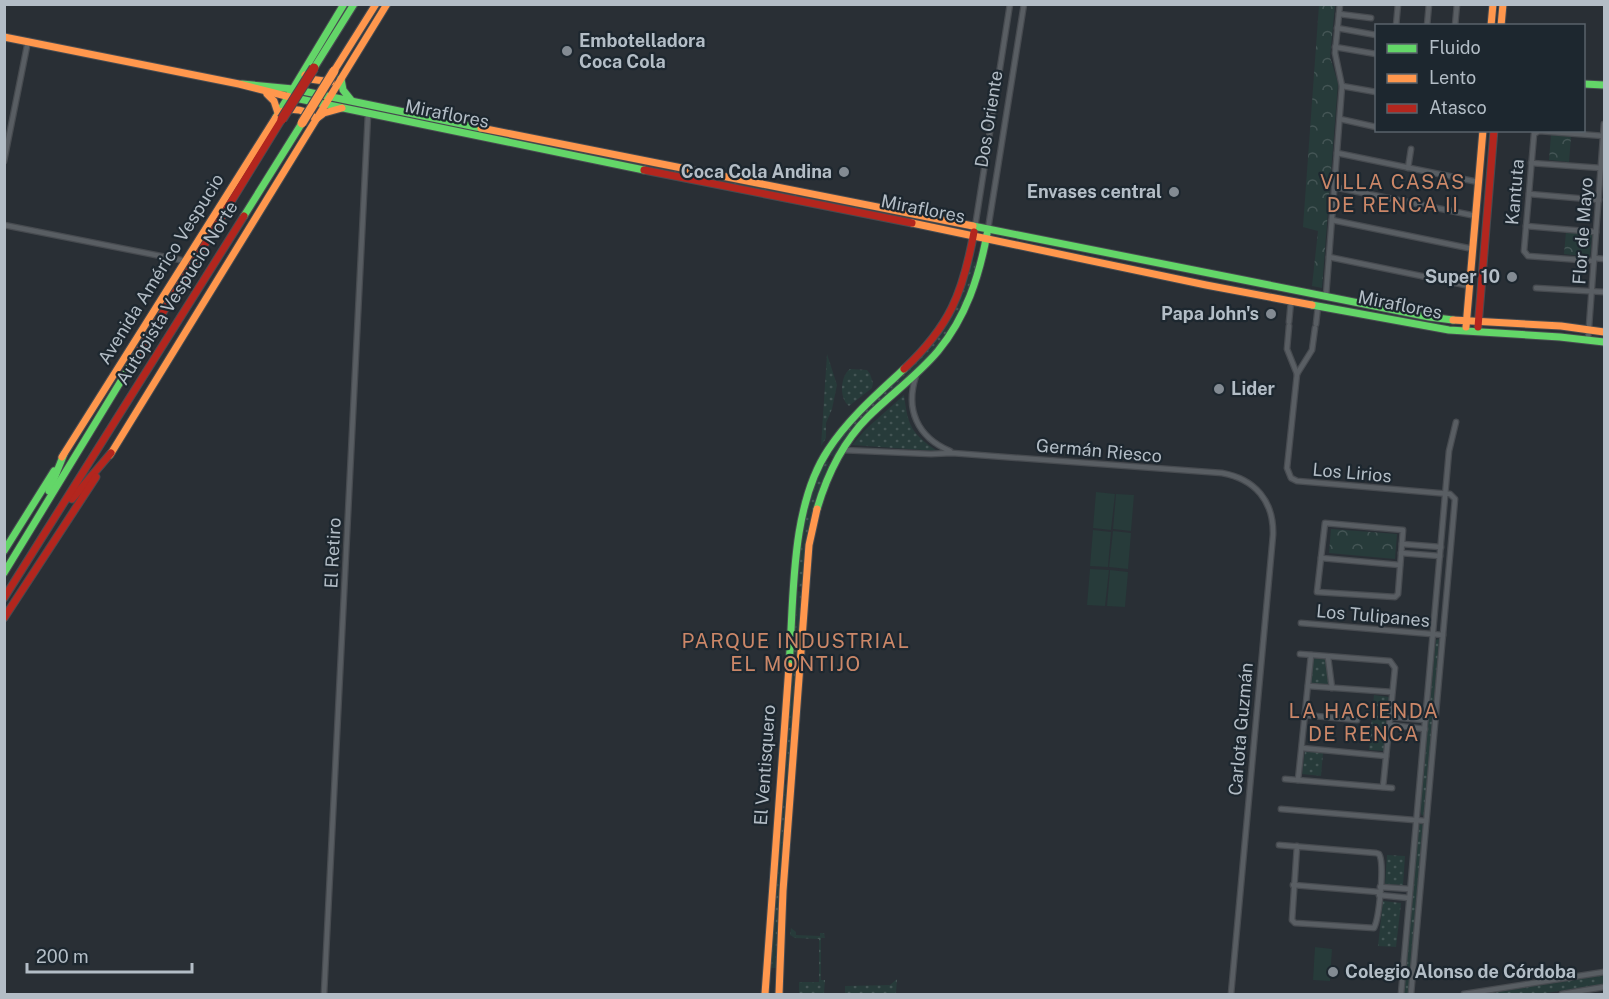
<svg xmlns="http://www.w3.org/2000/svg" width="1609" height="999" font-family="'Public Sans',sans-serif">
  <defs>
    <pattern id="grass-dots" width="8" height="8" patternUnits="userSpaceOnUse" patternTransform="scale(1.5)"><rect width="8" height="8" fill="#273b3a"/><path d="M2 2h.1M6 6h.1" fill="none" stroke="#455" stroke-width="1.8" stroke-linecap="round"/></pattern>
    <pattern id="forest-crowns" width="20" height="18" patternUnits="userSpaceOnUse" patternTransform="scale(1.5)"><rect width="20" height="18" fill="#273b3a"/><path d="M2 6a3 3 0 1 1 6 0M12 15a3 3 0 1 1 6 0" fill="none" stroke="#455"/></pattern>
  </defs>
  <rect width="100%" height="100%" fill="#292f35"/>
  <g fill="url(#grass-dots)">
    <polygon points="332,98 861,206 860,212 329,103"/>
    <path d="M972,261L978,263C966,302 949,337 920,367C903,383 884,397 867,413C854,426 843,441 833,457L827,453L863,409L914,364L928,349L964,288Z"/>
    <polygon points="827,354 837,385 832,409 826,423 826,438 821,446"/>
    <path d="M850,369L867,370L870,374L873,383L872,388L849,406C839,399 840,376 850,369Z"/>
    <path d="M904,395C908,426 911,433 937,451L852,445L866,429Z"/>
    <polygon points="824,460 829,462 815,500 808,536 804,587 797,587 801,535 808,498"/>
    <polygon points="796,591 803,592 789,780 782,780"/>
    <polygon points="1439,639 1425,814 1422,816 1420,811 1435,648 1436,640"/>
    <polygon points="1313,658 1327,659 1329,685 1311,684"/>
    <polygon points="1374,695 1389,697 1385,751 1369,750"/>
    <polygon points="1305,751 1323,753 1321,776 1302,774"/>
    <polygon points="782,784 789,785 776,968 769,968"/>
    <polygon points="1421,823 1423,826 1409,994 1403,994 1418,826"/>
    <polygon points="1387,855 1405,856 1403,885 1385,884"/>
    <polygon points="1383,901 1401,903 1396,947 1378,946"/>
    <polygon points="791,928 796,932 796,935 820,936 820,933 824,933 825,938 821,938 821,980 825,980 824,993 799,993 799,982 819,982 819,939 795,938 790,935"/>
    <polygon points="1604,975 1604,984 1540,994 1485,994"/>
    <polygon points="897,979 896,993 845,993 845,986 890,985"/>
  </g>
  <g fill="url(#forest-crowns)">
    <polygon points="1319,5 1335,5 1330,57 1338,83 1322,288 1312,286 1318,231 1303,227"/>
    <polygon points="1551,135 1571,137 1569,162 1549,160"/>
    <polygon points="1566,232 1592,235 1590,257 1564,254"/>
    <polygon points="1331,529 1397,534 1395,559 1329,553"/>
  </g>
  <g fill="#273b3a">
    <polygon points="1096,492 1115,494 1111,530 1093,528"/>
    <polygon points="1116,494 1134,495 1131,531 1113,529"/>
    <polygon points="1093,530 1111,532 1108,567 1090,566"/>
    <polygon points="1113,531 1131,533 1128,569 1109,567"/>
    <polygon points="1090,569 1109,570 1105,606 1087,605"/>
    <polygon points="1110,570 1128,572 1125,607 1107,606"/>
    <polygon points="1315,947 1332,949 1330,981 1313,980"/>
  </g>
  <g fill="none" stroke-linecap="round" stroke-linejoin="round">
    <defs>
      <g id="street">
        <polyline points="1339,14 1371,18"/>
        <polyline points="1396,26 1398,4"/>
        <polyline points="1427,26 1429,4"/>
        <polyline points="1455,26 1457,4"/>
        <polyline points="1337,28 1376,35"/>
        <polyline points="1335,47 1376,54"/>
        <polyline points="1342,86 1376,92"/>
        <polyline points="1340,119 1376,127"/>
        <polyline points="1337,153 1478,182"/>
        <polyline points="4,161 28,41"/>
        <polyline points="1531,163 1601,168"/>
        <polyline points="1408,168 1411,149"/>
        <polyline points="1334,187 1476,216"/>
        <polyline points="1529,194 1599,200"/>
        <polyline points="1332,220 1473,249"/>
        <polyline points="4,225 186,261"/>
        <polyline points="1526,226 1596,232"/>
        <polyline points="975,227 1010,4"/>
        <polyline points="988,229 1024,4"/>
        <polyline points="1329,257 1470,286"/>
        <polyline points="1594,258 1604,259"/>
        <polyline points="1594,261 1528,256 1524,251 1534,134 1539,131 1604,136"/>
        <polyline points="1536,288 1604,292"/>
        <polyline points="1326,296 1342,86 1335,53 1340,4"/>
        <polyline points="1289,322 1291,301"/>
        <polyline points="1316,324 1318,306"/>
        <polyline points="1289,326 1287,349 1297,374 1287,468 1291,478 1297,481 1450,494 1455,499 1411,994"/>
        <polyline points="1588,340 1604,124"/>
        <polyline points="1297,374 1312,350 1315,328"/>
        <path d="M916,376C905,409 917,437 950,451"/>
        <path d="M842,450L931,454L952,453L1222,473C1255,479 1274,501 1273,535L1231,994"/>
        <polygon points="1325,523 1403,530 1398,594 1395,597 1317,592"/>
        <polyline points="1402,544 1441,547"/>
        <polyline points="1401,553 1440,556"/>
        <polyline points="1321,558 1400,565"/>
        <polyline points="1301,623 1443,635"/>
        <polyline points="1300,654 1390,661 1395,668 1383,787"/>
        <polyline points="1328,657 1332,688"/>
        <polyline points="1308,686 1392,692"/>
        <polyline points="1305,715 1357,720"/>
        <polyline points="1391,717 1425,720"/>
        <polyline points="1390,725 1425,729"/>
        <polyline points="1302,748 1386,756"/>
        <polyline points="1285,779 1392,788"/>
        <polyline points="1298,780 1311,655"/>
        <polyline points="1281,809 1426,821"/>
        <path d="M1279,845L1376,853L1379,854C1385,864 1379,918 1374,928L1295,923L1292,920L1297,846"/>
        <polyline points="1293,885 1379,892"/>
        <polyline points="1380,887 1410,889"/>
        <polyline points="1379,895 1409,898"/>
        <polyline points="324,994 368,114"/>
        <polyline points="1401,994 1449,451 1456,422"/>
        <polyline points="1464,994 1604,972"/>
        <polyline points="1562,994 1604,987"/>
      </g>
      <g id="fast">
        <polyline points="314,68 354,4"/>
        <polyline points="341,79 343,90 351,100"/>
        <polyline points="242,84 293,89 481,128"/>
        <polyline points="1584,84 1604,85"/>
        <polyline points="290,97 644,170"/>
        <polyline points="276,117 344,4"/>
        <polyline points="244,216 302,123"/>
        <polyline points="973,226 1429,317 1453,320"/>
        <polyline points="1312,305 1449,330 1560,337 1604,342"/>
        <polyline points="49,491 64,454"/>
        <path d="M817,509C827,475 842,443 868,417C890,395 917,376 938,351C966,317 979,277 987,234"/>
        <polyline points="4,551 54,471"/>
        <polyline points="4,573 138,353"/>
        <path d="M789,666C794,599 790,507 828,450C848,419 877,394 904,369"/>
      </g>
      <g id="slow">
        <polyline points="1491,26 1493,4"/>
        <polyline points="1501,26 1503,4"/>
        <polyline points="4,37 239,84 290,97"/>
        <polyline points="334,71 376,4"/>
        <polyline points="305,75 310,79 331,82"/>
        <path d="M267,94L274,101L278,113C292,107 305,109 316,119L324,113L342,108"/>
        <polyline points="481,128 973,226"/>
        <polyline points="912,223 1206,285 1312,305"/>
        <polyline points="1453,320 1561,326 1604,332"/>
        <polyline points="1466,327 1483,130"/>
        <polyline points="110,455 387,4"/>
        <polyline points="62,457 276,117"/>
        <polyline points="765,994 789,666"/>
        <polyline points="779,994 783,891 809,545 817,509"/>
      </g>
      <g id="jam">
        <polyline points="644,170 912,223"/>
        <polyline points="1478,327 1494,130"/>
        <polyline points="138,353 282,119"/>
        <path d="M904,369C950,326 963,293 974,232"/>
        <polyline points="72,499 111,453"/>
        <polyline points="4,598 244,216"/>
        <polyline points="4,618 96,477"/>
      </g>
    </defs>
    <use href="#street" stroke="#474b50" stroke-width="7"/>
    <use href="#fast" stroke="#474b50" stroke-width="9"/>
    <use href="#slow" stroke="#474b50" stroke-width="9"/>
    <use href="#jam" stroke="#474b50" stroke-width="9"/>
    <use href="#street" stroke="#595e63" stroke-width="4.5"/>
    <use href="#fast" stroke="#63d668" stroke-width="7"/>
    <use href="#slow" stroke="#ff974d" stroke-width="7"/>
    <use href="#jam" stroke="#b3261e" stroke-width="7"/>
    <defs>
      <polyline id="slow-bridge" points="302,123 334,71"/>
      <polyline id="jam-bridge" points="282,119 314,68"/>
    </defs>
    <use href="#slow-bridge" stroke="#464b51" stroke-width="11" stroke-linecap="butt"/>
    <use href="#jam-bridge" stroke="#464b51" stroke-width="11" stroke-linecap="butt"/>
    <use href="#slow-bridge" stroke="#ff974d" stroke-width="9"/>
    <use href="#jam-bridge" stroke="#b3261e" stroke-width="9"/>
  </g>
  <g fill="#838b93" stroke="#1d272f" stroke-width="2">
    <circle cx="567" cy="51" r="6"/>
    <circle cx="844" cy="172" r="6"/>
    <circle cx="1174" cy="192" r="6"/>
    <circle cx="1512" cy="277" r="6"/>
    <circle cx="1271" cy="314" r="6"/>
    <circle cx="1219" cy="389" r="6"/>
    <circle cx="1333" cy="972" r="6"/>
  </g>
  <g text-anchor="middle" stroke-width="4.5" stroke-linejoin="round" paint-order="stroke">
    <g font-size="18" font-weight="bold" fill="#b3bdc6" stroke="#1d272f" text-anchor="end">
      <text x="579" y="47" text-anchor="start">Embotelladora<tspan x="579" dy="21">Coca Cola</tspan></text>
      <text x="832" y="178">Coca Cola Andina</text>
      <text x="1162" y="198">Envases central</text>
      <text x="1500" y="283">Super 10</text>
      <text x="1259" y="320">Papa John's</text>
      <text x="1231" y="395" text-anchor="start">Lider</text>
      <text x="1345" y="978" text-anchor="start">Colegio Alonso de Córdoba</text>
    </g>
    <g font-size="18" fill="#b3bdc6" stroke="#1d272f">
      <text transform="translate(447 114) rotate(11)" y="6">Miraflores</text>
      <text transform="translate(989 119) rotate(-81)" y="6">Dos Oriente</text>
      <text transform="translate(1515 192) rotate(-85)" y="6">Kantuta</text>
      <text transform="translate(923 209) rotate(11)" y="6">Miraflores</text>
      <text transform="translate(1583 231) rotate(-86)" y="6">Flor de Mayo</text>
      <text transform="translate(161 269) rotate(-58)" y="6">Avenida Américo Vespucio</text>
      <text transform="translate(177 293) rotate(-58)" y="6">Autopista Vespucio Norte</text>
      <text transform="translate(1400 305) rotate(11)" y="6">Miraflores</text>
      <text transform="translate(1099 451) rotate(5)" y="6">Germán Riesco</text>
      <text transform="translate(1352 473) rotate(5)" y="6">Los Lirios</text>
      <text transform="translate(333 553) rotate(-87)" y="6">El Retiro</text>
      <text transform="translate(1373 616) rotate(5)" y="6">Los Tulipanes</text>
      <text transform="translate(1241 729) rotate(-85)" y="6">Carlota Guzmán</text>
      <text transform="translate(765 765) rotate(-86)" y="6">El Ventisquero</text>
    </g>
    <g font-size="20" letter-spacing="1.5" fill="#cb8768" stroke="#1d272f">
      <text x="1393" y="189">VILLA CASAS<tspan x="1393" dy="23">DE RENCA II</tspan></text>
      <text x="796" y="648">PARQUE INDUSTRIAL<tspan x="796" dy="23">EL MONTIJO</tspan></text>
      <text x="1364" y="718">LA HACIENDA<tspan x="1364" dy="23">DE RENCA</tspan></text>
    </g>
  </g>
  <rect width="1609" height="999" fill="none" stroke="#b3bdc6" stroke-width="12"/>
  <rect x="1375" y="24" width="210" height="108" fill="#1d272f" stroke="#59636b" stroke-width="1.5"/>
  <rect x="1387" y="44" width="30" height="9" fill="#63d668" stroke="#59636b" stroke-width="1.5"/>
  <text x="1429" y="54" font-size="18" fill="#b3bdc6">Fluido</text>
  <rect x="1387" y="74" width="30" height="9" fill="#ff974d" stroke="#59636b" stroke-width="1.5"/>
  <text x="1429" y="84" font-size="18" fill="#b3bdc6">Lento</text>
  <rect x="1387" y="104" width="30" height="9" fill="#b3261e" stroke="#59636b" stroke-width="1.5"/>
  <text x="1429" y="114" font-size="18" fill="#b3bdc6">Atasco</text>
  <path d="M27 963v9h165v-9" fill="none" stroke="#b3bdc6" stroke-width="3"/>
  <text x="36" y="963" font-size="18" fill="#b3bdc6" stroke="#1d272f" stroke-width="4.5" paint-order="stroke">200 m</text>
</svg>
